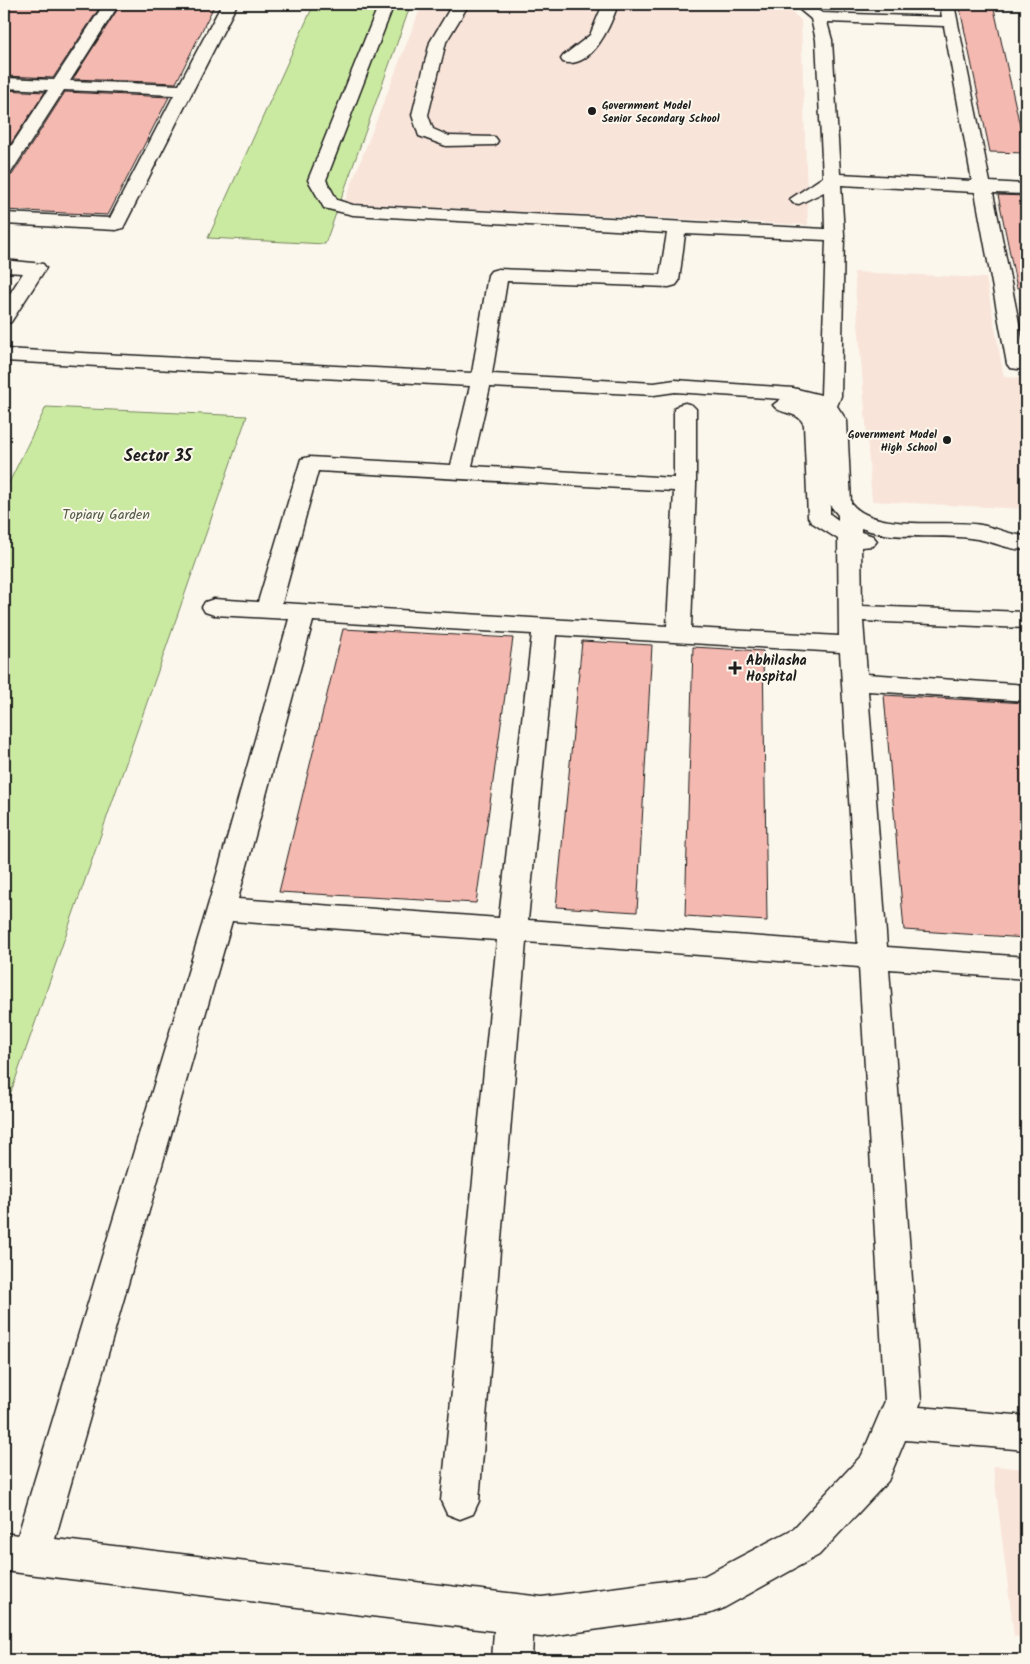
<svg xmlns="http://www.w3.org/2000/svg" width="1030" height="1664" font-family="Kalam,sans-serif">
  <rect width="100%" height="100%" fill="#fbf7ec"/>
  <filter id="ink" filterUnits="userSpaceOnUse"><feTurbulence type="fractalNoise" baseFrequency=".02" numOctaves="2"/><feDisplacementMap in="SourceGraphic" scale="10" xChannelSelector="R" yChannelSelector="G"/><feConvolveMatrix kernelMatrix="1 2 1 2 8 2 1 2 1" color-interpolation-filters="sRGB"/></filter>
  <g filter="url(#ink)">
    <g fill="#f9e4da">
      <polygon points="422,4 783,5 801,20 808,225 344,203"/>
      <polygon points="854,272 986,278 1004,377 1026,378 1026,509 872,501"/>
      <polygon points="993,1466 1026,1469 1026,1638 1014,1636"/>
    </g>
    <g fill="#cbeaa1" stroke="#74835e">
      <polygon points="314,4 411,4 325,244 208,238"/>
      <polygon points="46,407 247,416 4,1112 4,493"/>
    </g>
    <g fill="#f4b9b0" stroke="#1c1c1c">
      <polygon points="4,4 102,4 53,78 4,76"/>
      <polygon points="121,4 215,4 176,83 73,79"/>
      <polygon points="959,4 993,4 1026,153 990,152"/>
      <polygon points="4,90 45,92 4,154"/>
      <polygon points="65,92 169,97 108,215 4,210 4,177 12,175"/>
      <polygon points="998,195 1026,196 1026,287 1017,288"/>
      <polygon points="343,629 513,638 476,903 279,892"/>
      <polygon points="582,641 652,645 637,912 556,907"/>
      <polygon points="693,647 763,651 767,921 685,916"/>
      <polygon points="884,695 1026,703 1026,938 904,930"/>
    </g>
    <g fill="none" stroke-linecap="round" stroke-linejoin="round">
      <defs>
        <g id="minor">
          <polygon points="104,4 119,4 70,81 179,85 222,4 237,4 123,228 116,230 4,224 4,213 110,218 174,95 64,90 10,174 4,175 4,157 48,90 4,88 4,78 54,80"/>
          <path d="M379,4H394L326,180L337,200L353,205L825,229L824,192L799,204L793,203L790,199L823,177L816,40L811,19L793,4H809L822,13L942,17L940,4H954L990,182L1026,184V194L993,193L1026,358V370L1010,368L1007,364L975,192L841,185L844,235L841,396L837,406L847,421L851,503C874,533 946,519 981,525C997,528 1010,535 1026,536V550C1005,549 995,542 977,539C939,532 897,542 861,528V532L873,536L877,541L873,546L861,547L862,606L1026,612V628L863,621L867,674L1026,685V701L868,691L887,947L1026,957V979L889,969L921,1401L919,1407L1026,1416V1450L905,1440L888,1481L819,1555L722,1609L708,1614L542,1637L533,1636L532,1660H492L494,1631L4,1571V1533L18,1535L207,909L289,619L214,615L205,612L202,607L205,602L214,599L258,602L301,459L309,457L451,465L470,386L4,361V349L472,373L488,275L491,271L498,269L660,275L667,233L353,215L324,208L308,180ZM827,22L944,26L972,181L840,174L832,40ZM685,234L826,240L821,395L793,388L675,380L654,383L492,374L507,281L669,287L676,285L679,281ZM490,387L654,395L675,392L781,399L773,405C781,416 798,410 804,425L808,517L811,522L838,539L839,636L691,628L696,485V409L692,405L685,403L678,405L674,409V478L472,466ZM318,471L674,491L667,626L282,603ZM830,505L838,515V520L830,514ZM313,621L532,634L499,918L238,899ZM556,635L840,652L858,944L528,920ZM232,921L497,940L441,1501L447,1514L460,1519L473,1514L479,1501L526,942L859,967L885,1401L862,1455L793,1529L704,1576L542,1597L55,1539Z"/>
          <polygon points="441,4 460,4 466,9 446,42 428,115 433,129 449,136 495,137 498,141 495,145 446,146 419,136 412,115 430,42 449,10"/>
          <path d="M603,4H618C611,25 592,70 563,62L561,59L563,56L590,35Z"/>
          <polygon points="4,260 43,264 46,268 11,322 4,324 4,303 23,273 4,272"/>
        </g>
      </defs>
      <use href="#minor" stroke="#1c1c1c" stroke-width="3"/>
      <use href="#minor" fill="#fbf7ec" fill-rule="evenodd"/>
    </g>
  </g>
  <g fill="#1c1c1c" stroke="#fbf7ec" stroke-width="2">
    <circle cx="592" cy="111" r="5"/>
    <circle cx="947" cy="440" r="5"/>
    <path d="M732.5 660.5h5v5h5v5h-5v5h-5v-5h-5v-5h5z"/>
  </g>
  <g text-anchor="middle" stroke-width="4" stroke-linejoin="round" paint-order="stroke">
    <g font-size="11" font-weight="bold" fill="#1c1c1c" stroke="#fbf7ec" text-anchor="start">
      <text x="602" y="109">Government Model<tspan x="602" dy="13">Senior Secondary School</tspan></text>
      <text x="937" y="438" text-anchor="end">Government Model<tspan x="937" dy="13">High School</tspan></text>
    </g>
    <g font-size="14" fill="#515a44" stroke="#fbf7ec">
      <text x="106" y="519">Topiary Garden</text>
    </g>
    <g font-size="14" font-weight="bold" fill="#1c1c1c" stroke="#fbf7ec" text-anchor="start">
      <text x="746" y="665">Abhilasha<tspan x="746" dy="16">Hospital</tspan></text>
    </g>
    <g font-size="16" font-weight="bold" fill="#1c1c1c" stroke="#fbf7ec">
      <text x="158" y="461">Sector 35</text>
    </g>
  </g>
  <rect width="1030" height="1664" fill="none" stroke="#fbf7ec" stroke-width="20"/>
  <rect x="10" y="10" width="1010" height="1644" fill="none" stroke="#1c1c1c" stroke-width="2" filter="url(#ink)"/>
</svg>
